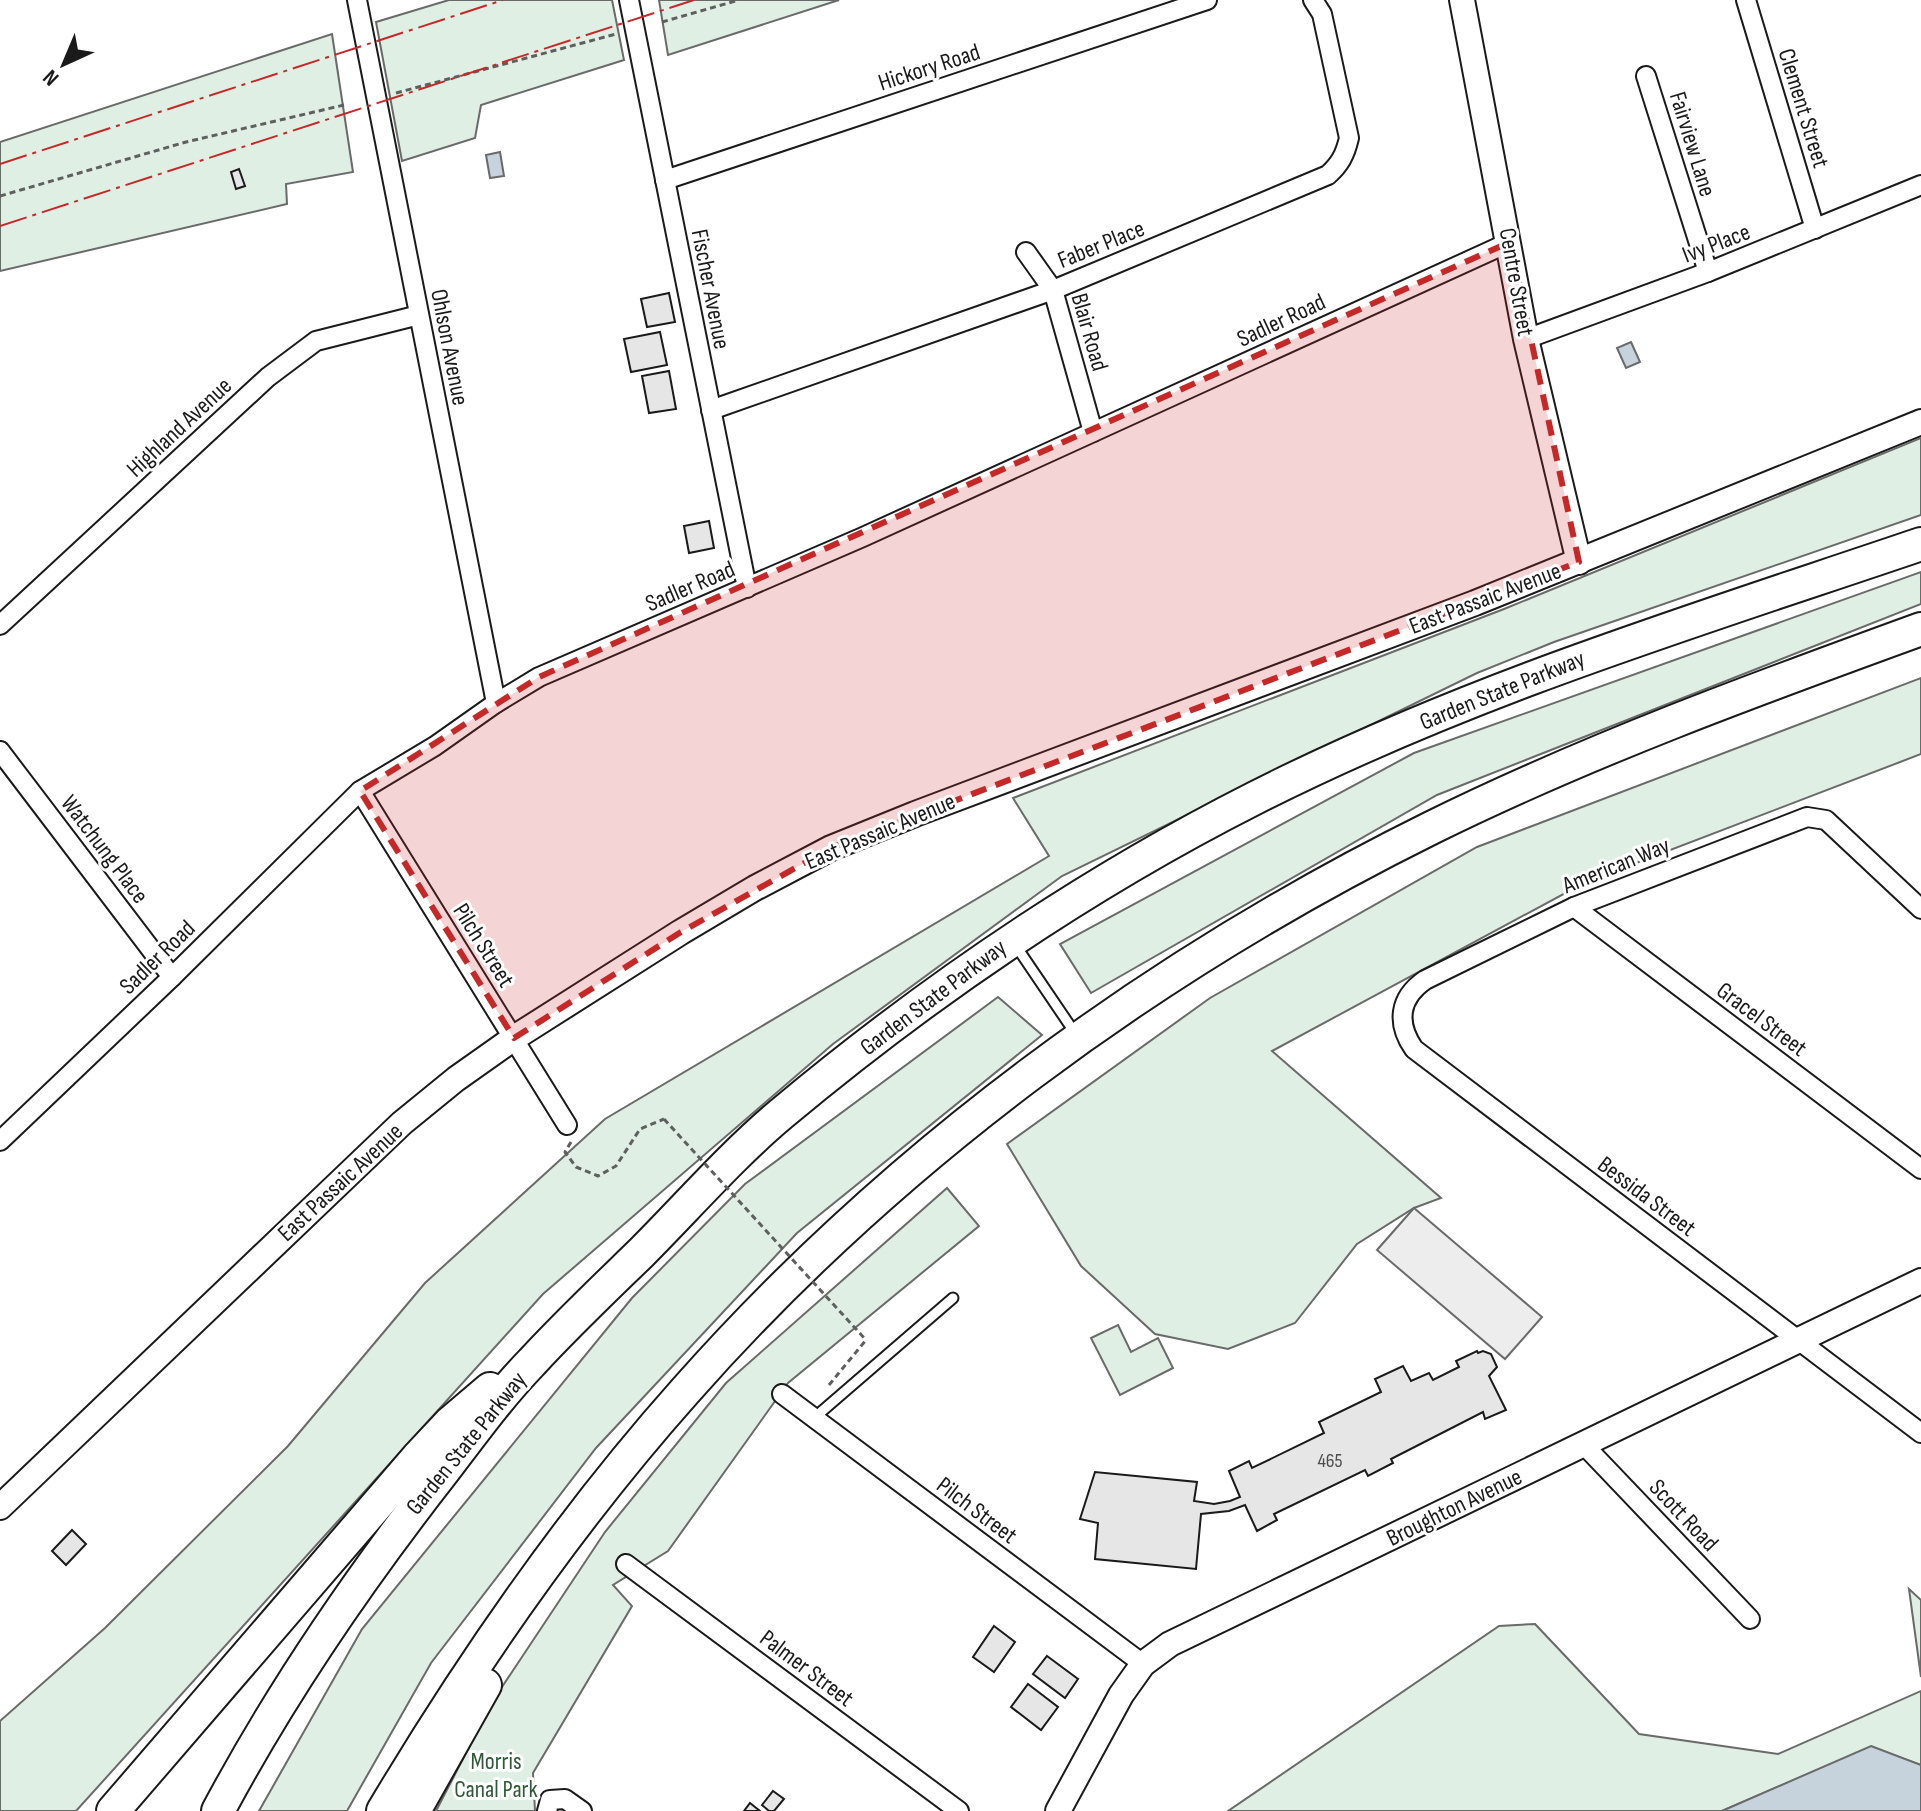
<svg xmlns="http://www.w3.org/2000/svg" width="1921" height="1811" font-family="'Sofia Sans Condensed',sans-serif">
  <rect width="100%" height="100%" fill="#fff"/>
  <g fill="#e0efe3" stroke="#6a6a6a" stroke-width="2">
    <polygon points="449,0 612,0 624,60 481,105 475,138 402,161 376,22"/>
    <polygon points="659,0 839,0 668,55"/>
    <polygon points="332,34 353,172 286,184 287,204 0,271 0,142"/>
    <polygon points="1921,438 1921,515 1554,642 1477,673 1062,876 833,1044 543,1294 76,1811 0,1811 0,1721 105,1628 288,1446 425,1283 605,1119 1049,856 1013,798 1504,609"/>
    <polygon points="1921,572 1921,604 1437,795 1091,993 1060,944 1414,753"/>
    <polygon points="1921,678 1921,754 1584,883 1272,1051 1441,1198 1414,1208 1357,1244 1295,1323 1228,1349 1155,1334 1081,1266 1007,1144 1210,998 1477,847"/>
    <polygon points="998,997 1042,1035 797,1233 596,1448 431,1663 347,1811 259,1811 362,1629 632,1298 745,1184"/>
    <polygon points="947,1188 979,1226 788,1383 668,1551 613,1585 632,1606 533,1773 535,1811 436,1811 494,1699 605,1532 726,1383"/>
    <polygon points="1118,1325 1131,1352 1158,1338 1173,1368 1120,1395 1091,1338"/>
    <polygon points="1909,1589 1921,1600 1921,1677"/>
    <polygon points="1535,1624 1639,1734 1778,1754 1921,1691 1921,1765 1871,1747 1722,1811 1228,1811 1499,1626"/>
  </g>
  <polygon fill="#ededed" stroke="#6a6a6a" stroke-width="2" points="1414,1208 1542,1317 1505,1359 1377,1250"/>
  <g fill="#c6d2dc" stroke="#6a6a6a" stroke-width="2">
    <polygon points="500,152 504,176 490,178 486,155"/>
    <polygon points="1631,342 1640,362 1626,368 1617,348"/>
    <polygon points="1871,1746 1921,1765 1921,1811 1722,1811"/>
  </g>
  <g fill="#e6e6e6" stroke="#1a1a1a" stroke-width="2">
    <polygon points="239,169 245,186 236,189 231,172"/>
    <polygon points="669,293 675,322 647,327 641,299"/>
    <polygon points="660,332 667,365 631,372 624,339"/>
    <polygon points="669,371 676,409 649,413 642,376"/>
    <polygon points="709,521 714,548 689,553 684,526"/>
    <polygon points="1477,1351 1478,1353 1483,1351 1491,1354 1497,1367 1489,1376 1506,1410 1485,1419 1483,1412 1391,1459 1393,1463 1368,1476 1365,1470 1274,1514 1277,1520 1257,1531 1245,1505 1229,1511 1201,1514 1196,1569 1095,1559 1098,1523 1080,1519 1095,1472 1197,1482 1194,1501 1214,1504 1230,1501 1240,1497 1229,1471 1249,1461 1252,1468 1324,1433 1319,1422 1381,1392 1375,1379 1403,1366 1411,1381 1429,1373 1433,1380 1459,1367 1456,1361"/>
    <polygon points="72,1530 86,1544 66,1565 52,1551"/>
    <polygon points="994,1626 1015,1642 994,1672 973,1657"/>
    <polygon points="1047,1656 1078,1679 1065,1698 1033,1674"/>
    <polygon points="1028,1684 1058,1707 1041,1730 1011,1707"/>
    <polygon points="773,1791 784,1799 774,1811 769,1811 762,1805"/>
    <polygon points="750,1803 760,1811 744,1811"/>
  </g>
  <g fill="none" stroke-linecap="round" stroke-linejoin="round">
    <defs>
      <g id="lane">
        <polyline points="1016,946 1077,1036"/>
        <polyline points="814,1418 953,1298"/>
      </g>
      <g id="street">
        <polyline points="357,0 496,703"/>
        <polyline points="629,0 747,588"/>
        <polyline points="1746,0 1815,229"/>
        <polyline points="1646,76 1708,272"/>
        <polyline points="665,180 1207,0"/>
        <polyline points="1026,252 1053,290 1093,432"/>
        <polyline points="1526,339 1708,272 1921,185"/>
        <path d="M711,410L1053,290L1328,175C1340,164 1345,155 1349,138L1322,14L1313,0"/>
        <polyline points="0,625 268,377 316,341 419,315"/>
        <polyline points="0,751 172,977"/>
        <polyline points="360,791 567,1125"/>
        <polyline points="1574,907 1921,1169"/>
        <path d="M1921,909L1826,820L1807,817L1574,907L1425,980C1399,998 1396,1023 1414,1049L1921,1433"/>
        <polyline points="0,1141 172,977 360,791 435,746 496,703 539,677 863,537 1510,242"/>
        <polyline points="782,1394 1143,1664"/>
        <polyline points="1584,1445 1750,1619"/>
        <polyline points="626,1564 959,1811"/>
        <polyline points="547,1811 550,1800 565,1799 582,1811"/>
      </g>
      <g id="secondary">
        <polyline points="1462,0 1526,339 1579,562"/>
        <polyline points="0,1507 402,1123 456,1079 514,1038 681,932 755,888 831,848 915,814 1475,603 1921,422"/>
        <polyline points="1058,1811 1121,1695 1143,1664 1170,1644 1921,1281"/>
      </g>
      <g id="highway">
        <polyline points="113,1811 419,1456 450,1423 490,1389"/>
        <path d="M218,1811C282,1691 359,1579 442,1473C471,1435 499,1396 532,1362C567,1324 604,1289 641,1253C686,1208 732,1155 781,1114C927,992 1085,884 1255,798C1470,689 1694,621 1921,544"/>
        <path d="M383,1811C472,1662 570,1520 686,1390C892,1157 1152,966 1431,828C1589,750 1756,689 1921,629"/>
        <polyline points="414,1811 485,1685"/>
      </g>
    </defs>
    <use href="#lane" stroke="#1a1a1a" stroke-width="13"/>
    <use href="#street" stroke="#1a1a1a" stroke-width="22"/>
    <use href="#secondary" stroke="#1a1a1a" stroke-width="28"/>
    <use href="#highway" stroke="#1a1a1a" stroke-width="36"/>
    <g stroke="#5f5f5f" stroke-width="3" stroke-dasharray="6 4" stroke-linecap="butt">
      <polyline points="662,22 739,0"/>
      <polyline points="396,93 616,34"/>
      <polyline points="0,196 186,142 344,105"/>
      <polyline points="571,1142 565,1152 576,1167 598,1176 616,1166 640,1129 664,1119"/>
      <polyline points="829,1385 866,1340"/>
    </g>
    <use href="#lane" stroke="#fff" stroke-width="9"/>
    <use href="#street" stroke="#fff" stroke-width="18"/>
    <use href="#secondary" stroke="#fff" stroke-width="24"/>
    <use href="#highway" stroke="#fff" stroke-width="32"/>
    <polyline stroke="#5f5f5f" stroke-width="3" stroke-dasharray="6 4" stroke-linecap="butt" points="664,1119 866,1340"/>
    <g stroke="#c62828" stroke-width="2" stroke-dasharray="28 6 4 6" stroke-linecap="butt">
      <polyline points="0,164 503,0"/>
      <polyline points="0,226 694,0"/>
    </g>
  </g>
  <path fill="#c62828" fill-opacity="0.2" stroke="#c62828" stroke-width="6" stroke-dasharray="16 10" stroke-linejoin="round" d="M1510,242L1579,562L831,848L681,932L514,1038L360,791L539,677Z"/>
  <g text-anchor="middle" stroke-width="6" stroke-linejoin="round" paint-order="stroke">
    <g font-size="20" fill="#4d4d4d">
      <text x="1330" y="1467">465</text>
    </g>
    <g font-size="24" fill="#1a1a1a" stroke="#fff">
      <text transform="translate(929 67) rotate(-18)" y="8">Hickory Road</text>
      <text transform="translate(1804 108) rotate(73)" y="8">Clement Street</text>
      <text transform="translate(1693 144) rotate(73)" y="8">Fairview Lane</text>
      <text transform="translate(1716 243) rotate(-21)" y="8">Ivy Place</text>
      <text transform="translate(1101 244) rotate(-22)" y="8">Faber Place</text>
      <text transform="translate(1517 282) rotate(80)" y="8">Centre Street</text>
      <text transform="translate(711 289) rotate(79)" y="8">Fischer Avenue</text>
      <text transform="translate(1281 320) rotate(-25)" y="8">Sadler Road</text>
      <text transform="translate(1090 332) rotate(74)" y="8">Blair Road</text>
      <text transform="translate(450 347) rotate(79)" y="8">Ohlson Avenue</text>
      <text transform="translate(179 427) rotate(-43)" y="8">Highland Avenue</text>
      <text transform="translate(690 586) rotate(-23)" y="8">Sadler Road</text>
      <text transform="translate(1485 598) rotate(-21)" y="8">East Passaic Avenue</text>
      <text transform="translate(1502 690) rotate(-22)" y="8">Garden State Parkway</text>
      <text transform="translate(880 831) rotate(-23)" y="8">East Passaic Avenue</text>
      <text transform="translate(105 849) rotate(53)" y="8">Watchung Place</text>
      <text transform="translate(1616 865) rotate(-22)" y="8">American Way</text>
      <text transform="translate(484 945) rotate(58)" y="8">Pilch Street</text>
      <text transform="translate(157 957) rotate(-44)" y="8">Sadler Road</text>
      <text transform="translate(933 997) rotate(-37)" y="8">Garden State Parkway</text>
      <text transform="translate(1762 1019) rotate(37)" y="8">Gracel Street</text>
      <text transform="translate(340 1182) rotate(-43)" y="8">East Passaic Avenue</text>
      <text transform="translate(1647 1196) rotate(37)" y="8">Bessida Street</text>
      <text transform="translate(466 1443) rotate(-51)" y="8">Garden State Parkway</text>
      <text transform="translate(1454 1507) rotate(-26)" y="8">Broughton Avenue</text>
      <text transform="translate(977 1510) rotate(37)" y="8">Pilch Street</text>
      <text transform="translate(1684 1515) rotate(47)" y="8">Scott Road</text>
      <text transform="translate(807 1668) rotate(37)" y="8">Palmer Street</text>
    </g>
    <g font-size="24" fill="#2b5a34" stroke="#fff">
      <text x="496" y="1769">Morris<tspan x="496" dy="28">Canal Park</tspan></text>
    </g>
  </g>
  <g transform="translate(64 64) rotate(224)" stroke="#ffffff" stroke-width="6" paint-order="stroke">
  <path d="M0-6L14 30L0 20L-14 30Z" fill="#1a1a1a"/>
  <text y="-12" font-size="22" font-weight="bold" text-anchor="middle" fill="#1a1a1a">N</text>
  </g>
</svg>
